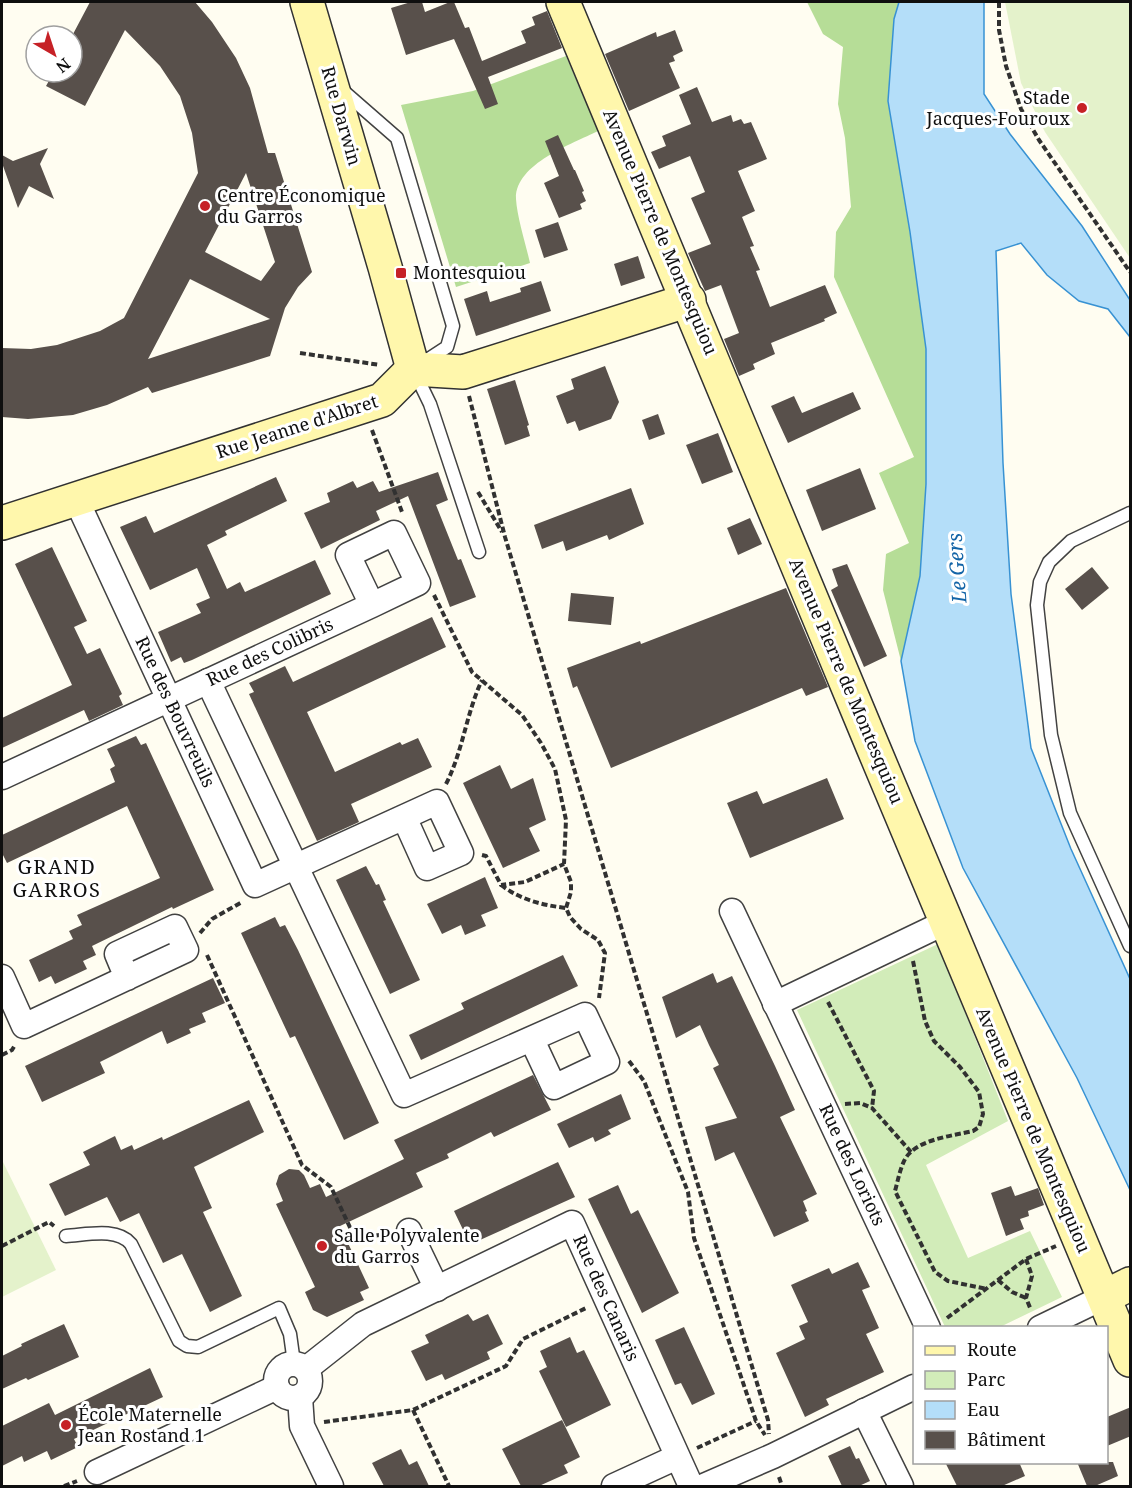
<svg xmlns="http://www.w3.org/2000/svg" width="1132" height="1488" font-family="'Noto Serif',serif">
  <rect width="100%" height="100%" fill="#fffdf1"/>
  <polygon fill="#d2ecb9" points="938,944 1008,1121 926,1165 968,1258 1030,1231 1062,1297 1000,1327 945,1327 797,1010"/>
  <g fill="#b6dd97">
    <polygon points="807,2 899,2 894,19 888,101 910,232 926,349 926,484 920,576 901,661 883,590 886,554 909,543 879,473 914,457 834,277 836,232 851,207 845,138 838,104 843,47 823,34"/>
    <path d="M566,56L598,131C572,144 515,164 516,199C517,217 526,245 530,263L456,287L401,105L473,91Z"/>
  </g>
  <g fill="#e4f2cb">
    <polygon points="1005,2 1130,2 1130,258 1045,132 1021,83"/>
    <polygon points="2,1160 56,1270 2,1297"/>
  </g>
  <polygon fill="#b4def9" stroke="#3892d3" stroke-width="1.5" points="899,2 984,2 984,94 1010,134 1082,226 1130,300 1130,337 1108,309 1079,301 1047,275 1021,243 996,251 1003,463 1011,594 1031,748 1071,849 1130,979 1130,1190 1077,1078 963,868 915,741 901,661 920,576 926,484 926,349 910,232 888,101 894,19"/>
  <g fill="#58504b" fill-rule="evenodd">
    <path d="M90,2H195L212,22L236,58L250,88L268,153H275L312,272L298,287L285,308L270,356L152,393L148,387L107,405L73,415L28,419L2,417V348L31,349L57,345L100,331L124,318L198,173L192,133L180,96L160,66L125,30L85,106L46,86L54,72H72V36ZM246,173L275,262L261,281L205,252ZM190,279L270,319L148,359Z"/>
    <polygon points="411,2 422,2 425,12 450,2 454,2 465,28 469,27 482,61 526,43 521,31 535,25 532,17 547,11 562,48 488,77 498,104 485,109 454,39 406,55 391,8"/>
    <polygon points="675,30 683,51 673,56 675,61 669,63 680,88 629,111 605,54 656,32 657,37"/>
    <polygon points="697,87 712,122 731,115 733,122 741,119 744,124 751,122 767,159 738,171 755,211 742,217 754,246 750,247 760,270 756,271 770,307 825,285 837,313 824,319 825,321 771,343 775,354 753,364 755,369 739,376 724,339 739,333 721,285 705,291 688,253 711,244 691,198 705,192 690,156 659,169 651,152 666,146 662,136 691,124 679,95"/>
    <polygon points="558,135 574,170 575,170 584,191 582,192 586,201 580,204 582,209 559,218 544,183 559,176 545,141"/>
    <polygon points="48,148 40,164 54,199 29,186 18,208 2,163 2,155 13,161"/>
    <polygon points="558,222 568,250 544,258 535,230"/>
    <polygon points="638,256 645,278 621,286 614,264"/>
    <polygon points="541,281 551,311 476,336 464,299 487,291 490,302 521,292 520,288"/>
    <polygon points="605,366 619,402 611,419 579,431 575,421 567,424 556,396 574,389 571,379"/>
    <polygon points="515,380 529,425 527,426 530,436 505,445 487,389"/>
    <polygon points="853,392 861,409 788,443 771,406 794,396 802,413"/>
    <polygon points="658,414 665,434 649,440 642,420"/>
    <polygon points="718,433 733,472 702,484 686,445"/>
    <polygon points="860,468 876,509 822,531 806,490"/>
    <polygon points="438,472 448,500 436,505 458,560 461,559 476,597 450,607 408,496 376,511 380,520 321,549 304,513 330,502 327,493 353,481 357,488 373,481 379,492"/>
    <polygon points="276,477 287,501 225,531 227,535 207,545 227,589 240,582 245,592 315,560 331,594 192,660 184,663 181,657 171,662 158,632 201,613 196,604 210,598 197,568 150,590 120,527 146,516 154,533"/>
    <polygon points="631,488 644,524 609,540 607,535 566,551 563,541 542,549 534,525"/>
    <polygon points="750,518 762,544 738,555 727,528"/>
    <polygon points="52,547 87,621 74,627 87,654 100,648 122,694 119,696 123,705 89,721 84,710 2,748 2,718 72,685 15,564"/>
    <polygon points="847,564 887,656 864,667 831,590 838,586 832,569"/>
    <polygon points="1092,567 1109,588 1082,610 1065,589"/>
    <polygon points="786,588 828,687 806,696 802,688 611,768 577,686 573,688 567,668 640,641 641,644"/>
    <polygon points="571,593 614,597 611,625 568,621"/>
    <polygon points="432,617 446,647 307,712 335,772 400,742 402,745 418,738 432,767 351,804 359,822 317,841 249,694 254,692 249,683 285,666 293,682"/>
    <polygon points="136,736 141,745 146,743 214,890 173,909 172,907 92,946 96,955 83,961 87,969 55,984 51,976 39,982 29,960 73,939 69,931 82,925 77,915 160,878 127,806 7,863 2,853 2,835 115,782 110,769 115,766 107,749"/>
    <polygon points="500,765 511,789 533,778 546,820 529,828 540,851 503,868 463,783"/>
    <polygon points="827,778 844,819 750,858 727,803 757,791 763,804"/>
    <polygon points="366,866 376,885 379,884 386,900 383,901 420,980 390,994 336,880"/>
    <polygon points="485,877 498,908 481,915 486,926 465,935 461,925 442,934 427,904"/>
    <polygon points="275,917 280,927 285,925 298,950 379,1123 344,1140 295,1036 290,1038 241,933"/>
    <polygon points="563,955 578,986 421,1060 409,1035 464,1009 461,1003"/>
    <polygon points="713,973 717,983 732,976 775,1066 795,1110 780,1117 817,1194 803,1201 807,1211 805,1212 809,1221 774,1237 734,1152 715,1161 705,1127 737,1118 713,1068 719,1065 709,1045 700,1025 676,1038 662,997"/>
    <polygon points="213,978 225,1003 202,1013 206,1022 189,1029 191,1033 167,1044 162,1031 100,1062 105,1073 42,1102 25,1066"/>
    <polygon points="533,1075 551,1110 494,1137 491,1132 447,1154 449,1158 416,1173 423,1187 340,1226 369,1288 360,1292 364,1300 327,1317 313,1310 305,1292 315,1287 276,1204 283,1201 276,1184 279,1175 289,1169 299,1170 304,1175 310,1188 320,1184 326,1197 404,1159 394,1140"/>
    <polygon points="621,1094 631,1119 608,1130 611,1134 595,1142 593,1137 569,1148 557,1124"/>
    <polygon points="249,1100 264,1132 194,1167 212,1208 203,1212 242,1296 210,1312 182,1254 163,1263 139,1213 120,1222 107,1197 65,1216 49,1184 90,1165 83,1152 115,1136 121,1150 132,1145 134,1150 162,1137 163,1140"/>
    <polygon points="558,1162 575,1197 480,1240 476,1231 466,1236 454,1211"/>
    <polygon points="618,1185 631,1214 638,1210 679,1293 642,1313 588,1199"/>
    <polygon points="1011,1186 1015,1196 1038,1188 1044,1205 1028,1211 1029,1216 1020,1219 1024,1229 1006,1236 991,1193"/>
    <polygon points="858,1262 870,1287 862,1290 879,1328 866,1334 884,1372 826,1399 829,1405 805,1417 776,1353 805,1339 799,1326 808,1322 791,1285 829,1268 832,1274"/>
    <polygon points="468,1314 473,1321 488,1314 503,1344 487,1352 490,1359 445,1380 442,1374 426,1381 411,1351 429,1343 425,1335"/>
    <polygon points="64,1324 79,1357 28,1380 26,1378 2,1389 2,1356 22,1346 21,1344"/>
    <polygon points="684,1327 715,1394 692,1405 681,1383 675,1385 655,1340"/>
    <polygon points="570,1337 577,1353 584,1350 611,1405 566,1427 539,1371 547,1367 540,1351"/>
    <polygon points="150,1368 163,1397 74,1439 78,1447 51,1460 47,1451 24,1462 22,1456 2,1466 2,1426 49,1403 55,1415"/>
    <polygon points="1131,1407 1131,1436 1107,1446 1107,1417"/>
    <polygon points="562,1420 580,1457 564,1465 568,1473 539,1486 521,1486 502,1449"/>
    <polygon points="850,1446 856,1459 859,1458 870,1481 859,1486 842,1486 828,1456"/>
    <polygon points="401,1449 409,1465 417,1461 429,1486 384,1486 372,1463"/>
    <polygon points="945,1462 1019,1462 1025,1476 1002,1486 957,1486"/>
    <polygon points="1077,1462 1113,1462 1118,1476 1095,1486 1087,1486"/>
  </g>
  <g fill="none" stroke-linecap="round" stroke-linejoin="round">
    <defs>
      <g id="lane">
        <polyline points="342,90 397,138 453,326 447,347 424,362"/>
        <polyline points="415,373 430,404 479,552"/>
        <polyline points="1130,513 1071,541 1049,562 1040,582 1037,605 1051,735 1070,813 1130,946"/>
        <path d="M66,1236C86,1235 117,1227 131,1244L179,1341L187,1346L198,1347L279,1308L290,1334L294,1363"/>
      </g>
      <g id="street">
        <polyline points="76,499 255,885 437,802 461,853 427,868 404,817"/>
        <polyline points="208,681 404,1095 585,1015 607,1062 554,1087 532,1040"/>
        <polyline points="2,777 372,605 418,583 394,533 348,555 372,605"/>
        <polyline points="732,911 928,1328"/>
        <polyline points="2,977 24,1026 186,950 175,927 117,954 127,978"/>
        <polyline points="775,1004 946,922"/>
        <polyline points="409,1231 437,1289"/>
        <polyline points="1040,1328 1104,1297"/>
        <circle cx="293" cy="1381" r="17"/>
        <polyline points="306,1369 363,1324 572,1223 691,1486"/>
        <polyline points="300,1397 302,1426 331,1486"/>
        <polyline points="864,1411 901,1486"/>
        <polyline points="97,1472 277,1387"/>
        <polyline points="614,1486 677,1457"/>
        <polyline points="704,1486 773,1456 914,1387"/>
      </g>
      <g id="secondary">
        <polyline points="307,2 385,267 413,369"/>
        <polyline points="563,2 873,747 1130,1360"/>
        <polyline points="2,523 382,400 413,369 463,372 689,300"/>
        <polyline points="1104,1297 1130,1284"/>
      </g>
    </defs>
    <use href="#lane" stroke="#424242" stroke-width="15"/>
    <use href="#street" stroke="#424242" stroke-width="27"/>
    <use href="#secondary" stroke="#313131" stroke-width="36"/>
    <g stroke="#313131" stroke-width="4" stroke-dasharray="6 3" stroke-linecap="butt">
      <polyline points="999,2 999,30 1006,66 1021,109 1039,140 1130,272"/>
      <polyline points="300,353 380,365"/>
      <polyline points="469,396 505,537 768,1420 769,1434"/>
      <polyline points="372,430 402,512"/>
      <polyline points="478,492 502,532"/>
      <polyline points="434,595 472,672 522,715 541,743 555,769 566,820 564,864 571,882 571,892 566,908 570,917 581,929 598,940 605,953 599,998"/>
      <path d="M446,784C463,751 466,714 482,680"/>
      <polyline points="482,855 486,856 501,885 525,882 564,864"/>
      <path d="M501,885C521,900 542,905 566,908"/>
      <polyline points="200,933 212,919 242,902"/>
      <polyline points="207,955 302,1165 331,1187 355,1238 387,1234"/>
      <path d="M913,961L925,1021L934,1041L960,1067L979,1092L983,1114L979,1127L973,1131C952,1136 917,1139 905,1159C900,1169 898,1180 895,1191L935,1272L948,1281L987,1289"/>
      <polyline points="828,1002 874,1091 872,1108"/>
      <polyline points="2,1055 12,1050 15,1045"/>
      <polyline points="629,1061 644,1081 688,1192 694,1238 756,1421 765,1435"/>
      <polyline points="845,1104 860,1103 872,1108 911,1152"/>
      <polyline points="2,1246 49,1222 54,1226"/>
      <polyline points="1026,1259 1032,1276 1026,1298 1031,1310"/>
      <polyline points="998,1280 1012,1292 1026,1298"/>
      <polyline points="947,1318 1026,1259 1056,1246"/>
      <polyline points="413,1410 449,1486"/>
      <polyline points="324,1422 413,1410 506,1366 523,1339 586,1308"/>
      <polyline points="697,1448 756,1421"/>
      <polyline points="779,1477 782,1486"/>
      <polyline points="64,1486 77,1481"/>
    </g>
    <use href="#lane" stroke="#fff" stroke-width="12"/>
    <use href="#street" stroke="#fff" stroke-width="24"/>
    <use href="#secondary" stroke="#fff7ac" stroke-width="33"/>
  </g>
  <g fill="#c62126" stroke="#fff" stroke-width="2">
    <circle cx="1082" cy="108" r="6"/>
    <circle cx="205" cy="206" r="6"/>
    <rect x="395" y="267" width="12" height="12" rx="3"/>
    <circle cx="322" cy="1246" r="6"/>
    <circle cx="66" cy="1425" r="6"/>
  </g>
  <g text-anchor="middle" stroke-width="6" stroke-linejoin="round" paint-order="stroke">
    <g font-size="18" fill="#0f0f0f" stroke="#fff" text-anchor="start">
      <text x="1070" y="104" text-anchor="end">Stade<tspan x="1070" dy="21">Jacques-Fouroux</tspan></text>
      <text x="217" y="202">Centre Économique<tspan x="217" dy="21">du Garros</tspan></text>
      <text x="413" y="279">Montesquiou</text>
      <text x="334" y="1242">Salle Polyvalente<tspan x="334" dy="21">du Garros</tspan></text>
      <text x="78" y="1421">École Maternelle<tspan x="78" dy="21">Jean Rostand 1</tspan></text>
    </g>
    <g font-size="18" fill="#0f0f0f" stroke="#fff">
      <text transform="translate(341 116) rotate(74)" y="6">Rue Darwin</text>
      <text transform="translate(660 232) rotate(67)" y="6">Avenue Pierre de Montesquiou</text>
      <text transform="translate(297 427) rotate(-18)" y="6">Rue Jeanne d'Albret</text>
      <text transform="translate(270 652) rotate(-25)" y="6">Rue des Colibris</text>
      <text transform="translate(846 681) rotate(67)" y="6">Avenue Pierre de Montesquiou</text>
      <text transform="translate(175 712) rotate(65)" y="6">Rue des Bouvreuils</text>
      <text transform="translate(1033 1130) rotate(67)" y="6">Avenue Pierre de Montesquiou</text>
      <text transform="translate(852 1165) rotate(65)" y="6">Rue des Loriots</text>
      <text transform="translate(606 1298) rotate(66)" y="6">Rue des Canaris</text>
    </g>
    <g font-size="20" font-style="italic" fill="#1264a7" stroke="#fff">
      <text transform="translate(957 568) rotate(-94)" y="7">Le Gers</text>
    </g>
    <g font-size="20" letter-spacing="1.5" fill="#0f0f0f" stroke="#fff">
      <text x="57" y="874">GRAND<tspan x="57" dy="23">GARROS</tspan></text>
    </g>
  </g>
  <rect width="1132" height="1488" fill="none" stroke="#0f0f0f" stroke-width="6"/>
  <rect x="913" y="1326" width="195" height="138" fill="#ffffff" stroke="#9f9f9f" stroke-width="1.5"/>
  <rect x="925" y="1346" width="30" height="9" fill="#fff7ac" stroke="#9f9f9f" stroke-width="1.5"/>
  <text x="967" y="1356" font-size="18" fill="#0f0f0f">Route</text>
  <rect x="925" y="1371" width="30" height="18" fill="#d2ecb9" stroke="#9f9f9f" stroke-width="1.5"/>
  <text x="967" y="1386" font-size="18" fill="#0f0f0f">Parc</text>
  <rect x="925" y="1401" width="30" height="18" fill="#b4def9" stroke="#9f9f9f" stroke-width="1.5"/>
  <text x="967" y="1416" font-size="18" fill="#0f0f0f">Eau</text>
  <rect x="925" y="1431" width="30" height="18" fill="#58504b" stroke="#9f9f9f" stroke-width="1.5"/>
  <text x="967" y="1446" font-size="18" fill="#0f0f0f">Bâtiment</text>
  <g transform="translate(54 54) rotate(141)"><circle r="28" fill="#ffffff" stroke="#9f9f9f" stroke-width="1.5"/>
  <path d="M0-4.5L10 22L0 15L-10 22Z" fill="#c62126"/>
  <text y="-9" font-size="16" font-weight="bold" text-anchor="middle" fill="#0f0f0f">N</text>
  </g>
</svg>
